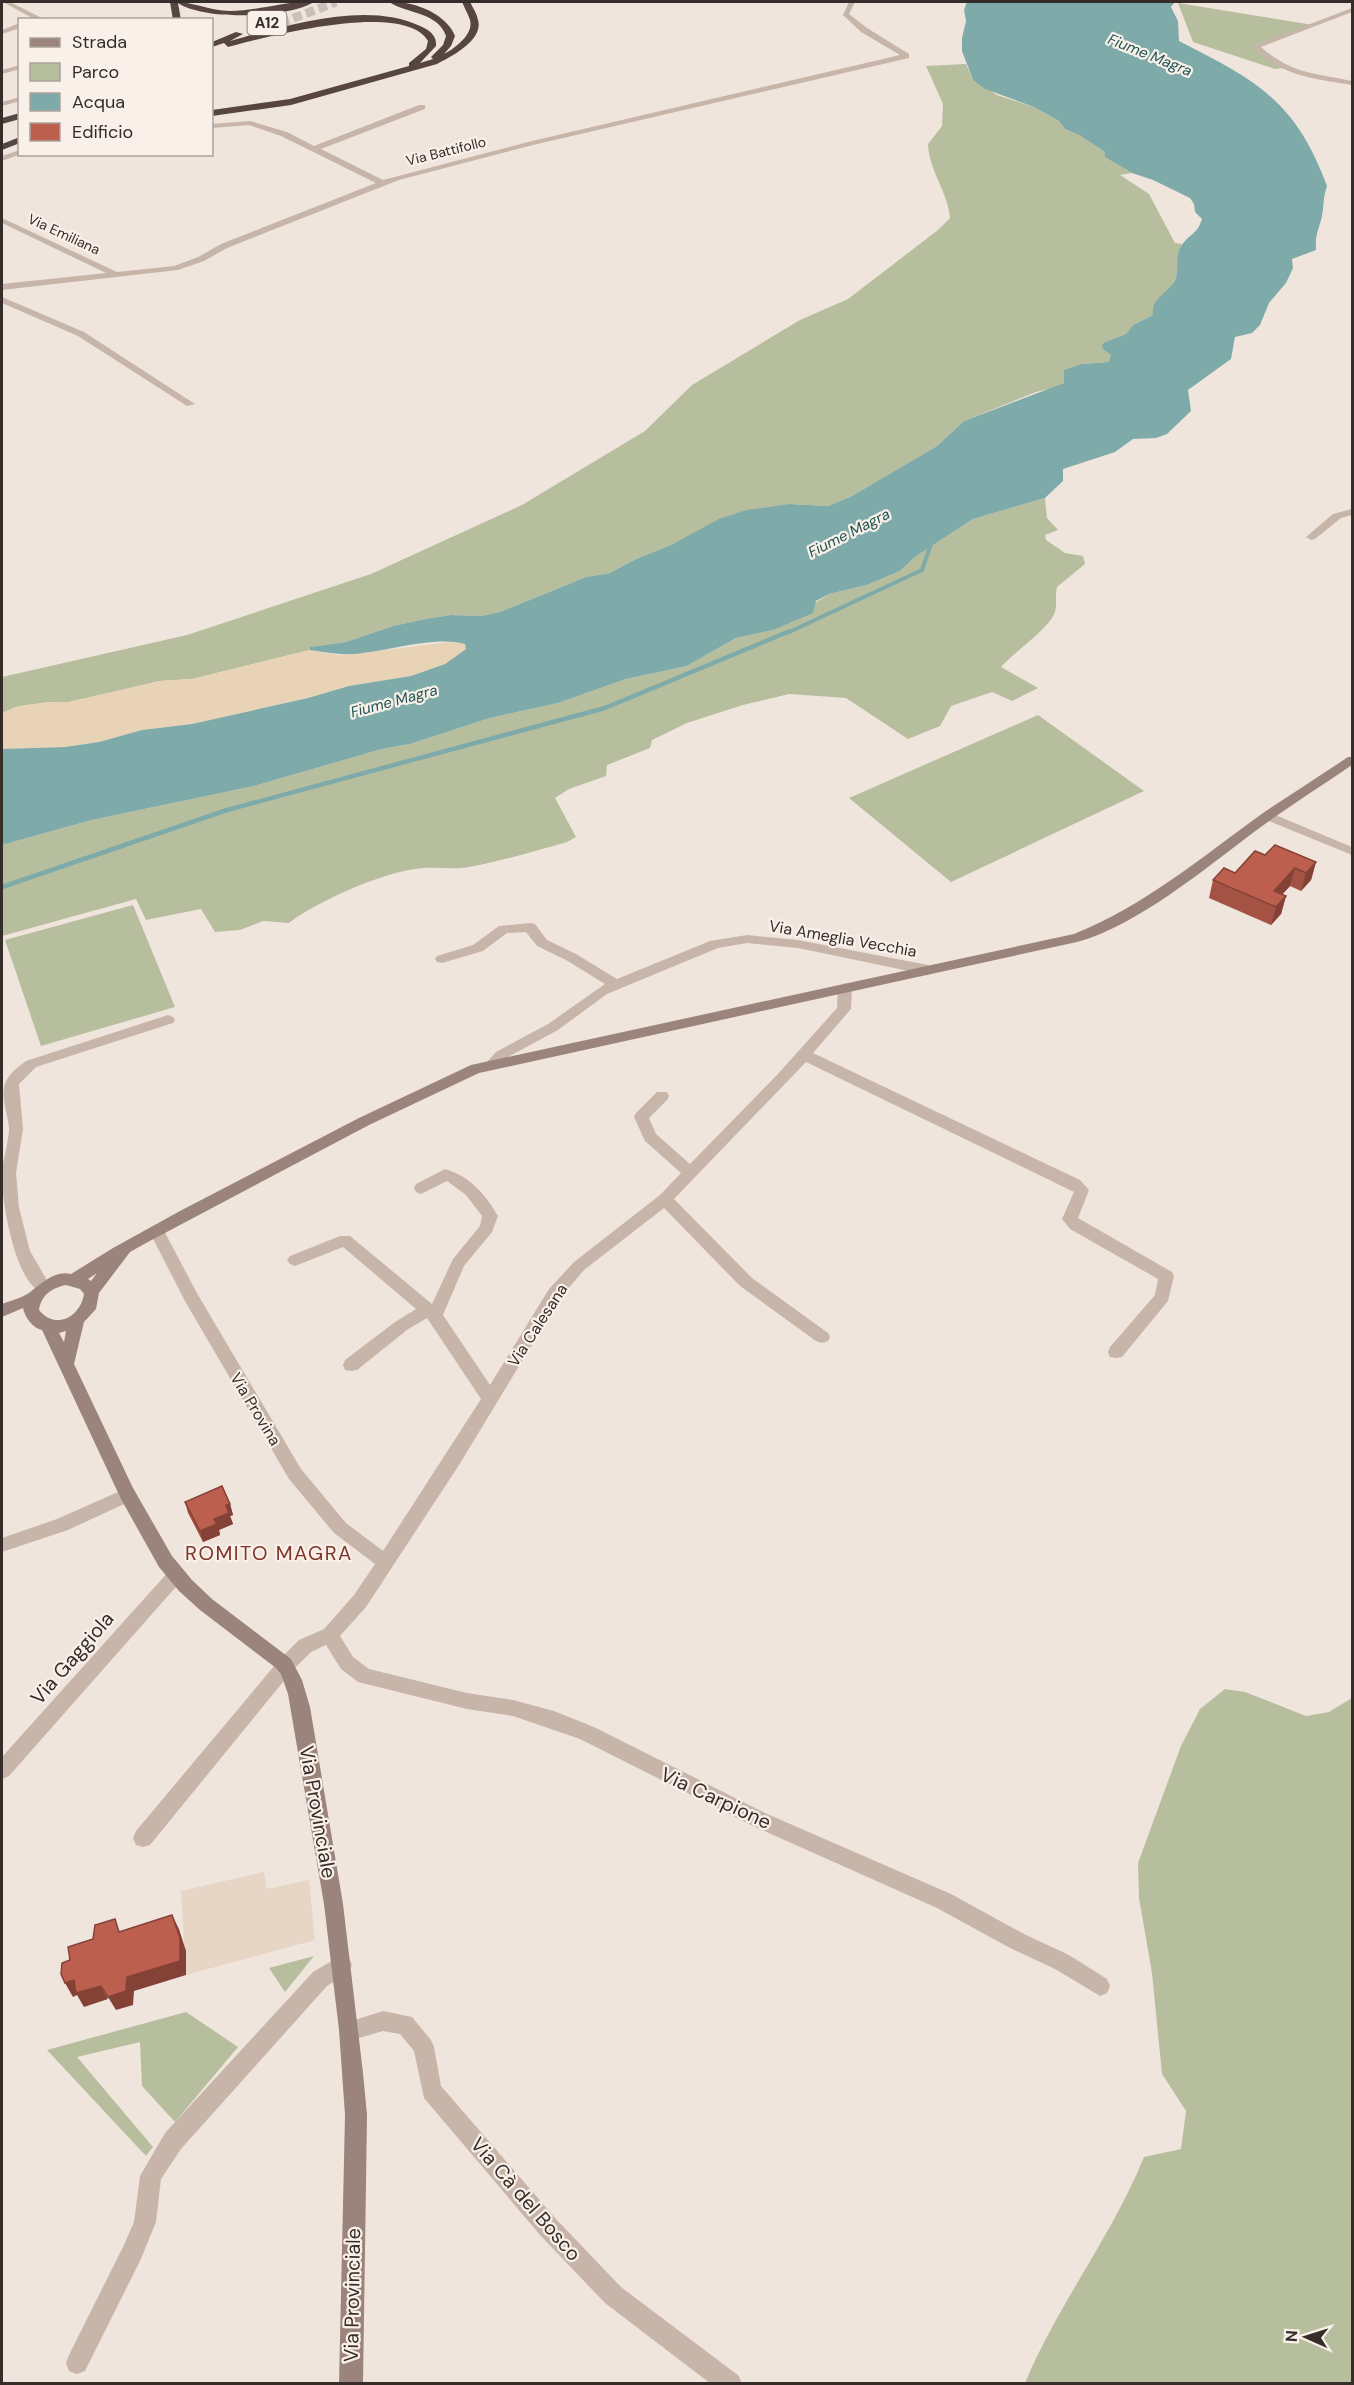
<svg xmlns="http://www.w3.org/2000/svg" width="1354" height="2385" font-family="'DM Sans',sans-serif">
  <rect width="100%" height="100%" fill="#f0e5dd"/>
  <g fill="#b7be9e">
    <polygon points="1178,3 1313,25 1254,45 1283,68 1275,69 1193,42"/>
    <path d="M966,64L973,80L997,95L1034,107L1059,121L1065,129L1079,135L1105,152L1106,157L1132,173L1120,175L1149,194L1175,243L1182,244C1178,255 1179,271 1175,279C1168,296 1156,293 1153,315L1133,325L1126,334L1105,342L1103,349L1112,355L1109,362L1082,364L1064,383L1056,387L1036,392L964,421L937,446L852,496L828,506L790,504L673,544L634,560L610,573L586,577L500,612L481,616L451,615L425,619L393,626L346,642L310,647V650L192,679L160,681L69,702H51L19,706L2,713V677L187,635L371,574L522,505L645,431L692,385L800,320L848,299L938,230L950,218C948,192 929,171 928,144L942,126L943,104L926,66Z"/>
    <path d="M1045,498L1047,518L1058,530L1045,535L1046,540L1065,553L1083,556L1085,564L1057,587C1055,595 1057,605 1055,612C1049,629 1014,652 1001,667L1038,688L1012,701L992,692L951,706L940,726L908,739L846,698L789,694L743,705L687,723L652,740L650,748L607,765L606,776L569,789L555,798L576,837L567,842C535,851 502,861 469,867C454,870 439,867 424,868C387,870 317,901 289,923L263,921L240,930L215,932L201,909L146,920L136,899L2,936V845L92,820L254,786L382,749L410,744L490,718L558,703L626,679L687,666L736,638L773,630L829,594L867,585L900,571L915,557L973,519Z"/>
    <polygon points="1038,715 1144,791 951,882 849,798"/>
    <polygon points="133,905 175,1007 41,1046 5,940"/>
    <path d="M1225,1689L1245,1692L1306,1716L1329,1712L1352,1698V2383H1025C1058,2304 1112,2236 1144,2157L1181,2149L1186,2111L1162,2074L1152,1973L1139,1898L1138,1863L1181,1746L1200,1709Z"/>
    <polygon points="314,1956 285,1992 269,1968"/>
    <polygon points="186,2012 238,2047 175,2122 142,2086 140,2042 77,2057 153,2147 146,2156 47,2050"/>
  </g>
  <polygon fill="#e9d3b6" points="457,641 465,644 466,649 445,664 411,676 349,686 308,698 192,724 142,730 99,742 65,747 2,749 2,713 19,706 51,702 69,702 160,681 192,679 310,650 338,655 354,654"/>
  <polygon fill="#e7d5c5" points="264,1872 267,1889 309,1880 315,1940 186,1975 181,1891"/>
  <path fill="#7eaba9" d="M967,2H1175L1171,7L1178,21L1179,41C1257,81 1295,100 1327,186C1323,197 1324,205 1322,216C1319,230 1315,233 1316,250L1292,259L1293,268L1286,283L1269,303L1260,325L1252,333L1235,337L1231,359L1188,390L1191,411L1167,434L1156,438L1133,439L1115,452L1063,469V481L1045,498L973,519L915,557L900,571L867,585L829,594L816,601L813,613L773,630L736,638L687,666L626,679L558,703L490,718L410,744L382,749L254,786L92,820L2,845V749L65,747L99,742L142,730L192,724L308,698L349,686L411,676L445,664L466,649L465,644C437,635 384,652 353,654C338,655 325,652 310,650V647L346,642L393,626L425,619L451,615L481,616L500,612L586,577L610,573L634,560L673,544L719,519L747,510L790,504L828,506L852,496L937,446L964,421L1064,383V370L1082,364L1109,362L1111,355L1103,349L1102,345L1105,342L1126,334L1133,325L1153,315C1150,297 1171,293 1176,277C1179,267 1175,254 1182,245C1189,234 1197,235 1202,219L1195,212L1194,204L1190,198L1153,180L1132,173L1105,157V152L1079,135L1065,129L1059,121L1034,107L985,89L973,80L962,51V38L966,21L964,10Z"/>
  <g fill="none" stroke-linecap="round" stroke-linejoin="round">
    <polyline stroke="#7eaba9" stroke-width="4" points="787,633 922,570 932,541"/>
    <polyline stroke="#7eaba9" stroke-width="4.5" points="2,887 227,810 605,708 790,631"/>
    <polyline stroke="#cbc0b9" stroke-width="9" stroke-dasharray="9 4.5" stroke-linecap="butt" points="268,28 336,2"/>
    <g fill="#c8b5aa" fill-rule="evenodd">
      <polygon points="3,2 10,2 46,20 36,20"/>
      <polygon points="849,2 855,2 849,14 867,28 909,54 909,58 533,145 399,180 227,248 204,261 178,270 2,290 2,284 106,273 2,223 2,218 117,272 174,266 198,257 221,244 376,183 281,136 249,125 212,128 212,124 250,121 287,132 314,146 419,105 425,105 425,109 321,149 383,180 532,141 900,55 861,32 843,15"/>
      <path d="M1352,8V12L1261,47C1292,74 1314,73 1352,81V85C1314,79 1280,76 1252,46Z"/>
      <polygon points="20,23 20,28 2,34 2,30"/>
      <polygon points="20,65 20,69 2,74 2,70"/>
      <polygon points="20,97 20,101 2,106 2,102"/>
      <polygon points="20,150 21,154 2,161 2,156"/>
      <polygon points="2,297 84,332 195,404 187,406 78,336 2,303"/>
      <polygon points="1352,509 1352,515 1341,518 1315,539 1311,540 1306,537 1333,514"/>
      <polygon points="1268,812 1352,847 1352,855 1264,819 1262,816"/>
      <polygon points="530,923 535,924 547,940 576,954 617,979 710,941 747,935 798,940 928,965 935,970 928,975 798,948 747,943 718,948 607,994 558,1030 506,1058 497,1067 492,1069 485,1064 496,1052 548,1024 605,984 566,960 537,946 526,932 507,933 483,951 442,963 437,962 435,959 437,956 473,945 499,926"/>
      <path d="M845,983L852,988L851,1009L813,1053L1080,1180L1089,1190L1078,1218L1172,1272L1174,1276L1168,1301L1122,1357L1116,1358L1110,1357L1108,1352L1110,1347L1155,1295L1158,1279L1070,1229L1062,1219L1074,1192L806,1062L674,1199L752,1278L828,1333L830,1337L828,1341L822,1343L816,1341L740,1286L664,1208L584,1270L561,1297L459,1465L366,1607L340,1636L353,1657L369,1669L467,1693L513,1700L554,1711L594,1727L765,1813L951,1894L1024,1934L1069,1955L1107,1979L1110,1986L1107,1993L1100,1996L1055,1969L1010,1948L937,1908L751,1825L580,1739L513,1716L467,1709L358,1682L341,1669L326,1645L311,1652L292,1671L150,1845L143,1847L136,1845L133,1838L136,1831L280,1659L299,1640L324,1629L354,1595L375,1564L334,1533L289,1479L186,1303L149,1231L152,1227H162L198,1295L301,1469L346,1523L383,1551L481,1399L427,1318L407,1330L357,1370L351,1371L345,1370L343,1365L345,1360L395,1322L416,1309L343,1247L295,1266L290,1264L287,1260L290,1256L340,1236H350L432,1304L453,1259L480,1226L482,1216L466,1195L447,1181L421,1194L416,1192L414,1188L416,1184L445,1169C470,1176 485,1194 498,1216L492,1232L464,1266L443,1315L490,1385L549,1289L574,1262L660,1195L681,1173L645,1141L634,1117L636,1113L657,1092H667L669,1096L667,1100L649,1118L656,1134L690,1164L777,1075L837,1008L838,988Z"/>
      <path d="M168,1015L173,1017L175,1020L173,1023L36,1067L19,1084L23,1129L16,1173L19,1207L30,1251L51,1287L49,1291C17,1301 1,1197 2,1176C2,1161 8,1146 9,1130C9,1116 0,1099 5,1084C8,1074 18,1067 26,1061Z"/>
      <polygon points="127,1488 133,1490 136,1495 133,1500 68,1530 2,1552 2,1538 57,1519"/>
      <polygon points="176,1567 182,1570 185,1575 182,1580 9,1776 2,1779 2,1757 170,1570"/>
      <polygon points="342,1955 349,1958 352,1965 349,1972 327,1986 181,2149 161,2179 156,2222 140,2261 85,2371 77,2374 69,2371 66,2363 69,2355 124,2245 134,2222 140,2176 165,2133 313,1972"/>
      <polygon points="383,2011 412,2017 431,2040 434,2047 441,2086 556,2219 621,2287 739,2376 742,2384 711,2384 605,2303 540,2235 424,2098 414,2051 400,2034 383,2031 349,2041 342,2038 339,2031 342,2024"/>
    </g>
    <path fill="#9b847b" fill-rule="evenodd" d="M1348,757H1352V765C1320,787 1286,808 1254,832C1206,868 1135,927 1077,942L479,1073L369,1125L146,1243L130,1252L99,1293L96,1309L84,1322L74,1364L133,1488L172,1556L192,1580L212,1599L291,1659L302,1680L310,1707L343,1904L363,2073L367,2115L363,2384H339L345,2115L339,2030L324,1904L288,1694L281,1674L276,1668L200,1610L179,1591L159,1567L121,1499L42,1330C33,1328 25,1318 23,1308L2,1317V1304C10,1301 21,1298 29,1293C41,1284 54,1270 71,1274L113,1248L180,1211L359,1118L471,1065L1074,934C1144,906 1202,857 1263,813C1291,794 1320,776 1348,757ZM97,1273L91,1281L88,1279ZM66,1285L80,1289L84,1294C80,1318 55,1330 39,1310C41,1295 52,1288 66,1285ZM66,1331L64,1342L59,1333Z"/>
    <g fill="#564541" fill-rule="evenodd">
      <path d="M170,2C190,0 208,11 230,11C257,11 290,0 314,2C289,18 204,21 178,3L181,20H173Z"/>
      <path d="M389,2C412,0 447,14 455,36L451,46L444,54C455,48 474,34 470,20C468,14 464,7 462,2H470C473,8 477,14 478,20C484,40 451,57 437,64L291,105L212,116V110L290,99L409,66V63L426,49L428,41C404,0 266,37 228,47L224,43L212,47V42L236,32L243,34L230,41C285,26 366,0 420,26C429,30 437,35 436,46L420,63L433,59L431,57L443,45L446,36C438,12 407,14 389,2Z"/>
      <polygon points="20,113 20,119 2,124 2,118"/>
      <polygon points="20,137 20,143 2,150 2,144"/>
    </g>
  </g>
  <g fill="#a35244">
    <polygon points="1265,855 1316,862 1311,880 1301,891 1290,886 1282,894 1286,896 1281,914 1271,925 1209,898 1213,880 1235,873"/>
    <polygon points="185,1502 230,1504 233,1515 230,1516 233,1524 219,1530 220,1535 203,1542 188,1513"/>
  </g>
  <g fill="#844237">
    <polygon points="1316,862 1311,880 1301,891 1306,873"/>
    <polygon points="1295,868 1290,886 1272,906 1274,891"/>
    <polygon points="1286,896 1281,914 1271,925 1276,907"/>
    <polygon points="230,1504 233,1515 230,1516 233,1524 219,1530 220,1535 203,1542 200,1531 214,1519 226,1505"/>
    <polygon points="172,1915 179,1929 186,1951 186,1975 134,1991 133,2005 116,2010 108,1997"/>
    <polygon points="74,1980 101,1986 108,1999 84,2007 77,1995 73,1997 65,1983"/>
  </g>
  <g fill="#bd5f4f" stroke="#844237" stroke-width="1.5">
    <polygon points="1275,845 1316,862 1306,873 1295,868 1274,891 1286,896 1276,907 1213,880 1224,868 1235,873 1255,851 1265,855"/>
    <polygon points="222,1486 230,1504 226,1505 229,1513 214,1519 217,1524 200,1531 185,1502"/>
    <polygon points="172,1915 180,1938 180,1961 127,1977 126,1991 108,1997 101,1986 76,1993 74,1980 65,1983 61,1974 62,1963 70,1960 68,1947 93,1939 95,1925 115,1919 119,1932"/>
  </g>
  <g text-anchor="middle" stroke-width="4.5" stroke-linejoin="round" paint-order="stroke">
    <g font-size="14" fill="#362c29" stroke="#f8f0e9">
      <text transform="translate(446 151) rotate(-14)" y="5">Via Battifollo</text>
      <text transform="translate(64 234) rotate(25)" y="5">Via Emiliana</text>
    </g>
    <rect fill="#f8f0e9" stroke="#706763" stroke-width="1.5" x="247.5" y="11" width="39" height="24" rx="4.5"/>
    <g font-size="15" font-weight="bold" fill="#362c29">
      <text x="267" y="28">A12</text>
    </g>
    <g font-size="15" font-style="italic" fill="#215453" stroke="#f8f0e9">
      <text transform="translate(1150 55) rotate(22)" y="5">Fiume Magra</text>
      <text transform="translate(849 533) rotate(-27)" y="5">Fiume Magra</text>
      <text transform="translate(394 701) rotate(-15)" y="5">Fiume Magra</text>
    </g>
    <g font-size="16" fill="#362c29" stroke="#f8f0e9">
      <text transform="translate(843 938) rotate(10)" y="6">Via Ameglia Vecchia</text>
      <text transform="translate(537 1325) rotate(-57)" y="6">Via Calesana</text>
      <text transform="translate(256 1409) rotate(59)" y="6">Via Provina</text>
    </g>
    <g font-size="20" letter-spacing="1.5" fill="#7e3428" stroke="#f8f0e9">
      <text x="269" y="1560">ROMITO MAGRA</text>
    </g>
    <g font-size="20" fill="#362c29" stroke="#f8f0e9">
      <text transform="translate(72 1658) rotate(-49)" y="7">Via Gaggiola</text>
      <text transform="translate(716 1798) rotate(25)" y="7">Via Carpione</text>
      <text transform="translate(318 1812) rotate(80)" y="7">Via Provinciale</text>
      <text transform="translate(526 2199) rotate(49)" y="7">Via Cà del Bosco</text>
      <text transform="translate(352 2295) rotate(-89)" y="7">Via Provinciale</text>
    </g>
  </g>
  <rect width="1354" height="2385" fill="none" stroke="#362c29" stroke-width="6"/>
  <rect x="18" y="18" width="195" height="138" fill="#f8f0e9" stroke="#aaa29c" stroke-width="1.5"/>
  <rect x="30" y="38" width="30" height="9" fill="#9b847b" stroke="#aaa29c" stroke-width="1.5"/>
  <text x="72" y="48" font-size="18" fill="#362c29">Strada</text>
  <rect x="30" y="63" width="30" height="18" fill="#b7be9e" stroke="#aaa29c" stroke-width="1.5"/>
  <text x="72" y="78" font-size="18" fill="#362c29">Parco</text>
  <rect x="30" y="93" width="30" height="18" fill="#7eaba9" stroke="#aaa29c" stroke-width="1.5"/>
  <text x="72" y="108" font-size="18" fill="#362c29">Acqua</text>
  <rect x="30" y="123" width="30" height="18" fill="#bd5f4f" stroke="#aaa29c" stroke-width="1.5"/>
  <text x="72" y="138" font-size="18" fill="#362c29">Edificio</text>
  <g transform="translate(1306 2337) rotate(273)" stroke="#f8f0e9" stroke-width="4.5" paint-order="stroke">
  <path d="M0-4.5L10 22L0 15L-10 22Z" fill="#362c29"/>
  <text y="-9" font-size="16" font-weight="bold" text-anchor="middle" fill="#362c29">N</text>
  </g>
</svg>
